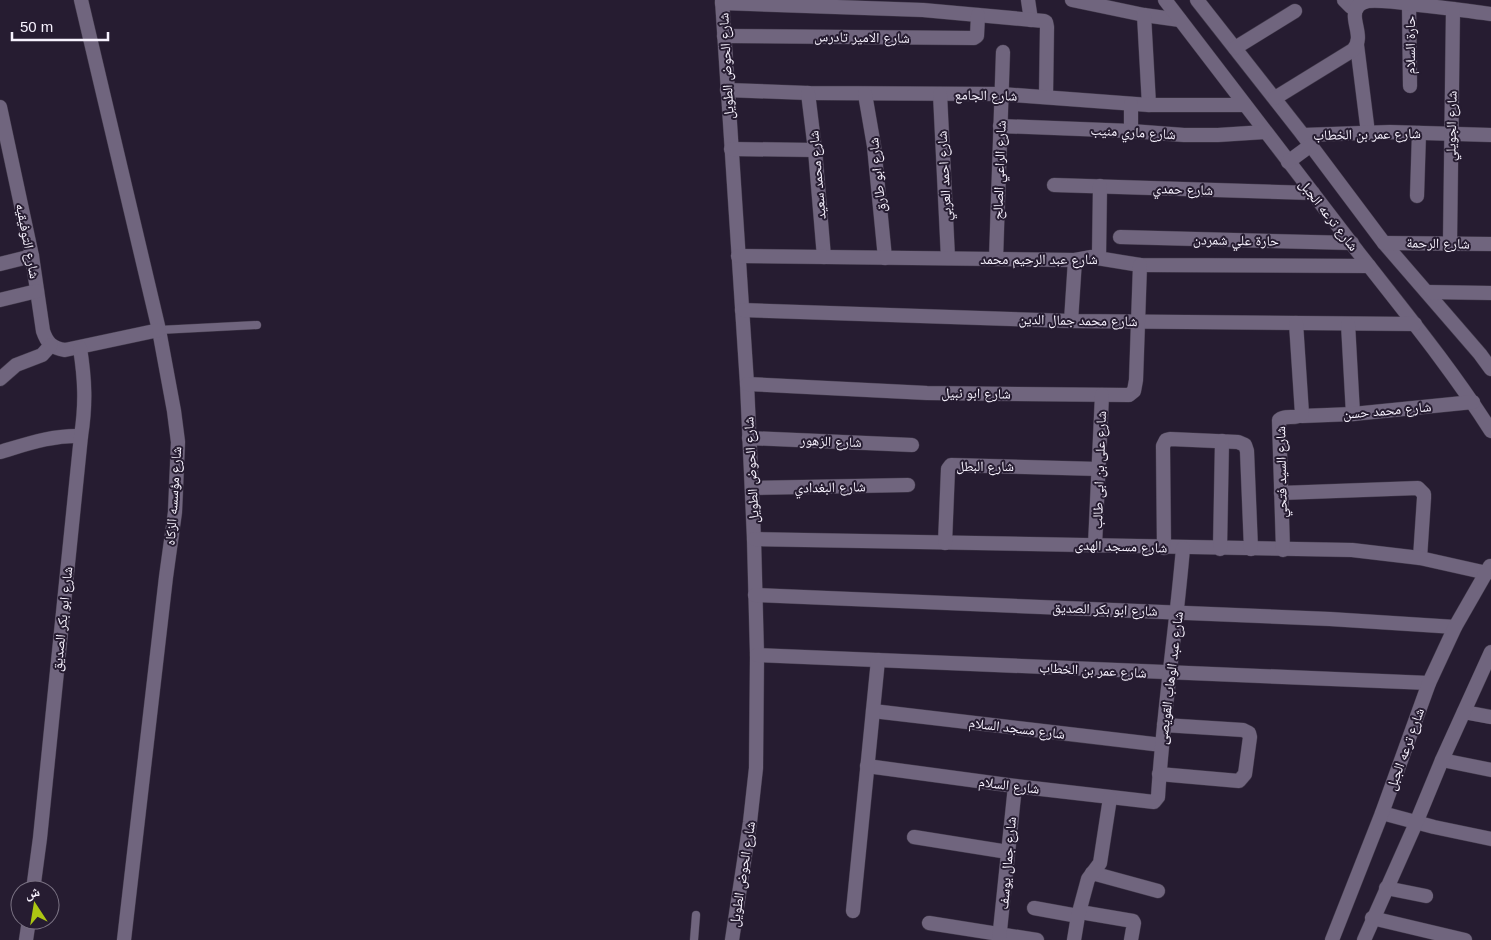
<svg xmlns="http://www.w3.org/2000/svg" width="1491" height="940" font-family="Helvetica,'Noto Naskh Arabic',sans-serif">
  <rect width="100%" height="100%" fill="#261c31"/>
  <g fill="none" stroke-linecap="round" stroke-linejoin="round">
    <defs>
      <g id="service">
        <polyline points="159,330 257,325"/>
        <polyline points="694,940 696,915"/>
      </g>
      <g id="minor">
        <polyline points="81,0 159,330 174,411 178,442 175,512 166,577 124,940"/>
        <polyline points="722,0 747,384 754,539 757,655 756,768 750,822 732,940"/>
        <polyline points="1028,0 1031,20"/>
        <polyline points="1072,0 1144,15 1180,20"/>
        <path d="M1165,0C1230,84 1294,168 1358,252C1404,311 1451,368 1491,431"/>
        <polyline points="1197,0 1303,135 1384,243 1480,354 1491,369"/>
        <polyline points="1344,0 1351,7 1357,8"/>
        <polyline points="722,3 923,10 1044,21 1046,22 1047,27 1046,96"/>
        <polyline points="1409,4 1410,86"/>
        <polyline points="1144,15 1149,105"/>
        <polyline points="724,36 974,38 977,36 978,15"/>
        <polyline points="1357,45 1368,133"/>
        <polyline points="1235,48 1295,11"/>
        <polyline points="727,90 808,93 1001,94 1149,105 1245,105"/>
        <polyline points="808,93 815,150 824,257"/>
        <polyline points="865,94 874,146 885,258"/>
        <polyline points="940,94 948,258"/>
        <path d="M1275,98L1353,50C1366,36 1348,19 1358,6C1361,3 1364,2 1368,1C1382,0 1397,2 1411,4C1437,7 1464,10 1491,14"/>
        <polyline points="1131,104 1131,131"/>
        <path d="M0,107L32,256L43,331C47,343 52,348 65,350L159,330"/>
        <polyline points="1000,126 1131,131 1184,135 1218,135 1265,132"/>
        <polyline points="1303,135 1390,132 1491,135"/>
        <polyline points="731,149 815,150"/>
        <polyline points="1288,162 1311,145"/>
        <polyline points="1054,185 1313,193"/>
        <polyline points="1417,196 1419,133"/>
        <polyline points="1120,237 1352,243"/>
        <polyline points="1384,243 1491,244"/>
        <polyline points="1450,243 1453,9"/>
        <polyline points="738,256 1075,260 1091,257 1140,265 1369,266"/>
        <polyline points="1099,257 1100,186"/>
        <polyline points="996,259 1003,52"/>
        <polyline points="0,264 32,256"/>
        <polyline points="1427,292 1491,293"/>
        <polyline points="0,300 37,291"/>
        <polyline points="742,310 1071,321 1415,324"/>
        <polyline points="1071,321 1075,260"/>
        <polyline points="1348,324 1353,414"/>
        <polyline points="0,379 16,365 42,355 51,345"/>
        <polyline points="747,384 927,393 1129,395 1134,391 1136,380 1140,265"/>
        <polyline points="1302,416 1353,414 1473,402"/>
        <polyline points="749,438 912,445"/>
        <path d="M0,452C27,444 52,435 81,436"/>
        <polyline points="752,488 908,485"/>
        <polyline points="1281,493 1418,488 1424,494 1424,498 1420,558"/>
        <polyline points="754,539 1352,550 1420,558 1487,573"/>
        <polyline points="945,543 948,469 951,465 1099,469"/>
        <polyline points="1095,545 1102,395"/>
        <polyline points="1164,548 1163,446 1166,440 1170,439 1238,442 1245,445 1247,451 1251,549"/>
        <polyline points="1220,549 1222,441"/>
        <path d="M1283,550L1279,420C1285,414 1296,420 1302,414L1296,323"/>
        <polyline points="755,595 1330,619 1455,627"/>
        <polyline points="757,655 1429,683"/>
        <polyline points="873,711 1162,745"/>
        <polyline points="1464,712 1491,717"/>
        <polyline points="1442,760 1491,770"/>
        <path d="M867,766L1015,786L1154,802L1158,797C1163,713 1176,631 1183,548"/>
        <polyline points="1159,774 1239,781 1245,774 1250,737 1249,733 1243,730 1164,725"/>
        <polyline points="1382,813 1434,827 1491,839"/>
        <polyline points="914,837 1008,852"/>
        <polyline points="1092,873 1158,891"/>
        <polyline points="1386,888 1426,896"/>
        <path d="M33,890L40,838L81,436C86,404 85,380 80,348"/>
        <polyline points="1034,908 1078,916"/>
        <polyline points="853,911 878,660"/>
        <polyline points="1080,912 1133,921 1134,923 1131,940"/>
        <polyline points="1372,918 1465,940"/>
        <polyline points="929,923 1037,940"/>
        <polyline points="26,940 29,920"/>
        <polyline points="999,940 1015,786"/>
        <polyline points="1074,940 1078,916 1088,879 1100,863 1110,798"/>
        <polyline points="1332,940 1382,813 1429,683 1455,627 1490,566"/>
        <polyline points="1364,940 1416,823 1442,760 1491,652"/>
      </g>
    </defs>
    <use href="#service" stroke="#423a4b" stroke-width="9"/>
    <use href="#minor" stroke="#423a4b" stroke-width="15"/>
    <use href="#service" stroke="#70657e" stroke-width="8"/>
    <use href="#minor" stroke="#70657e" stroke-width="14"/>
  </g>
  <g text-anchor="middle" stroke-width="4" stroke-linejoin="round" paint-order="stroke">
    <g font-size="14" fill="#f7f2fe" stroke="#261c31">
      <text transform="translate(862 37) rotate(1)" y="5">شارع الامير تادرس</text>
      <text transform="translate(1410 45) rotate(-90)" y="5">حارة السلام</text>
      <text transform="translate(726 66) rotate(-93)" y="5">شارع الحوض الطويل</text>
      <text transform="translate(986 95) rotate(1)" y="5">شارع الجامع</text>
      <text transform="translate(1451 126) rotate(-89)" y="5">شارع الجويلي</text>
      <text transform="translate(1133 132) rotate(3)" y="5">شارع ماري منيب</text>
      <text transform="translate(1367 134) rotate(-1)" y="5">شارع عمر بن الخطاب</text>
      <text transform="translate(999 170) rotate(-88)" y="5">شارع الراعي الصالح</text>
      <text transform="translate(817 175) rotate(-95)" y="5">شارع محمد سعيد</text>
      <text transform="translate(877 175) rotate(-96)" y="5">شارع ابو طارق</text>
      <text transform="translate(944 176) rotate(-93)" y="5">شارع احمد العربي</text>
      <text transform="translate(1183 189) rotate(2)" y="5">شارع حمدي</text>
      <text transform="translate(1329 215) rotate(52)" y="5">شارع ترعه الجبل</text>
      <text transform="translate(1236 240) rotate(1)" y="5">حارة علي شمردن</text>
      <text transform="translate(28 241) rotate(79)" y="5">شارع التوفيقيه</text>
      <text transform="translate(1438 243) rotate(1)" y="5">شارع الرحمة</text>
      <text x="1039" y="264">شارع عبد الرحيم محمد</text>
      <text transform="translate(1078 320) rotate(1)" y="5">شارع محمد جمال الدين</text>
      <text transform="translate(976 393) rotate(1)" y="5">شارع ابو نبيل</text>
      <text transform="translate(1387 410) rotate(-5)" y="5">شارع محمد حسن</text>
      <text transform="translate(831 441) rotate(2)" y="5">شارع الزهور</text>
      <text x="985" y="471">شارع البطل</text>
      <text transform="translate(751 470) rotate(-93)" y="5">شارع الحوض الطويل</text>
      <text transform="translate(1099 470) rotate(-88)" y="5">شارع على بن ابى طالب</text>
      <text transform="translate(1281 472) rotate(-91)" y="5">شارع السيد فتحي</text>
      <text transform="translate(830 487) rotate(-1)" y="5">شارع البغدادي</text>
      <text transform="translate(173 496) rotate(-86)" y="5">شارع مؤسسه الزكاه</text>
      <text transform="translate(1121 546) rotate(2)" y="5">شارع مسجد الهدى</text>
      <text transform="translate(1105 609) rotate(2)" y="5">شارع ابو بكر الصديق</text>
      <text transform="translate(62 619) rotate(-84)" y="5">شارع ابو بكر الصديق</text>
      <text transform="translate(1093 670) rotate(3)" y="5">شارع عمر بن الخطاب</text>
      <text transform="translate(1170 678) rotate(-83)" y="5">شارع عبد الوهاب القويصى</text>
      <text transform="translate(1017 728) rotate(7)" y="5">شارع مسجد السلام</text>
      <text transform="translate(1405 749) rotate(-70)" y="5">شارع ترعه الجبل</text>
      <text transform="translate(1009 785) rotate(7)" y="5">شارع السلام</text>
      <text transform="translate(1007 863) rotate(-85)" y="5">شارع جمال يوسف</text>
      <text transform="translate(742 874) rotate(-81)" y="5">شارع الحوض الطويل</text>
    </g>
  </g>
  <g transform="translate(35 905) rotate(348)"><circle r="24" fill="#261c31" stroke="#7a7283"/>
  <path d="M0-4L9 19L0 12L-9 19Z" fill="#acc613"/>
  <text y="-8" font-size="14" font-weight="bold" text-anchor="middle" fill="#f7f2fe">ش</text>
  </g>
  <path d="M12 32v8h96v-8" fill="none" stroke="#f7f2fe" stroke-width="2.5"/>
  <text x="20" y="32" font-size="15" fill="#f7f2fe" stroke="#261c31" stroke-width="4" paint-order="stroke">50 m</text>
</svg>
